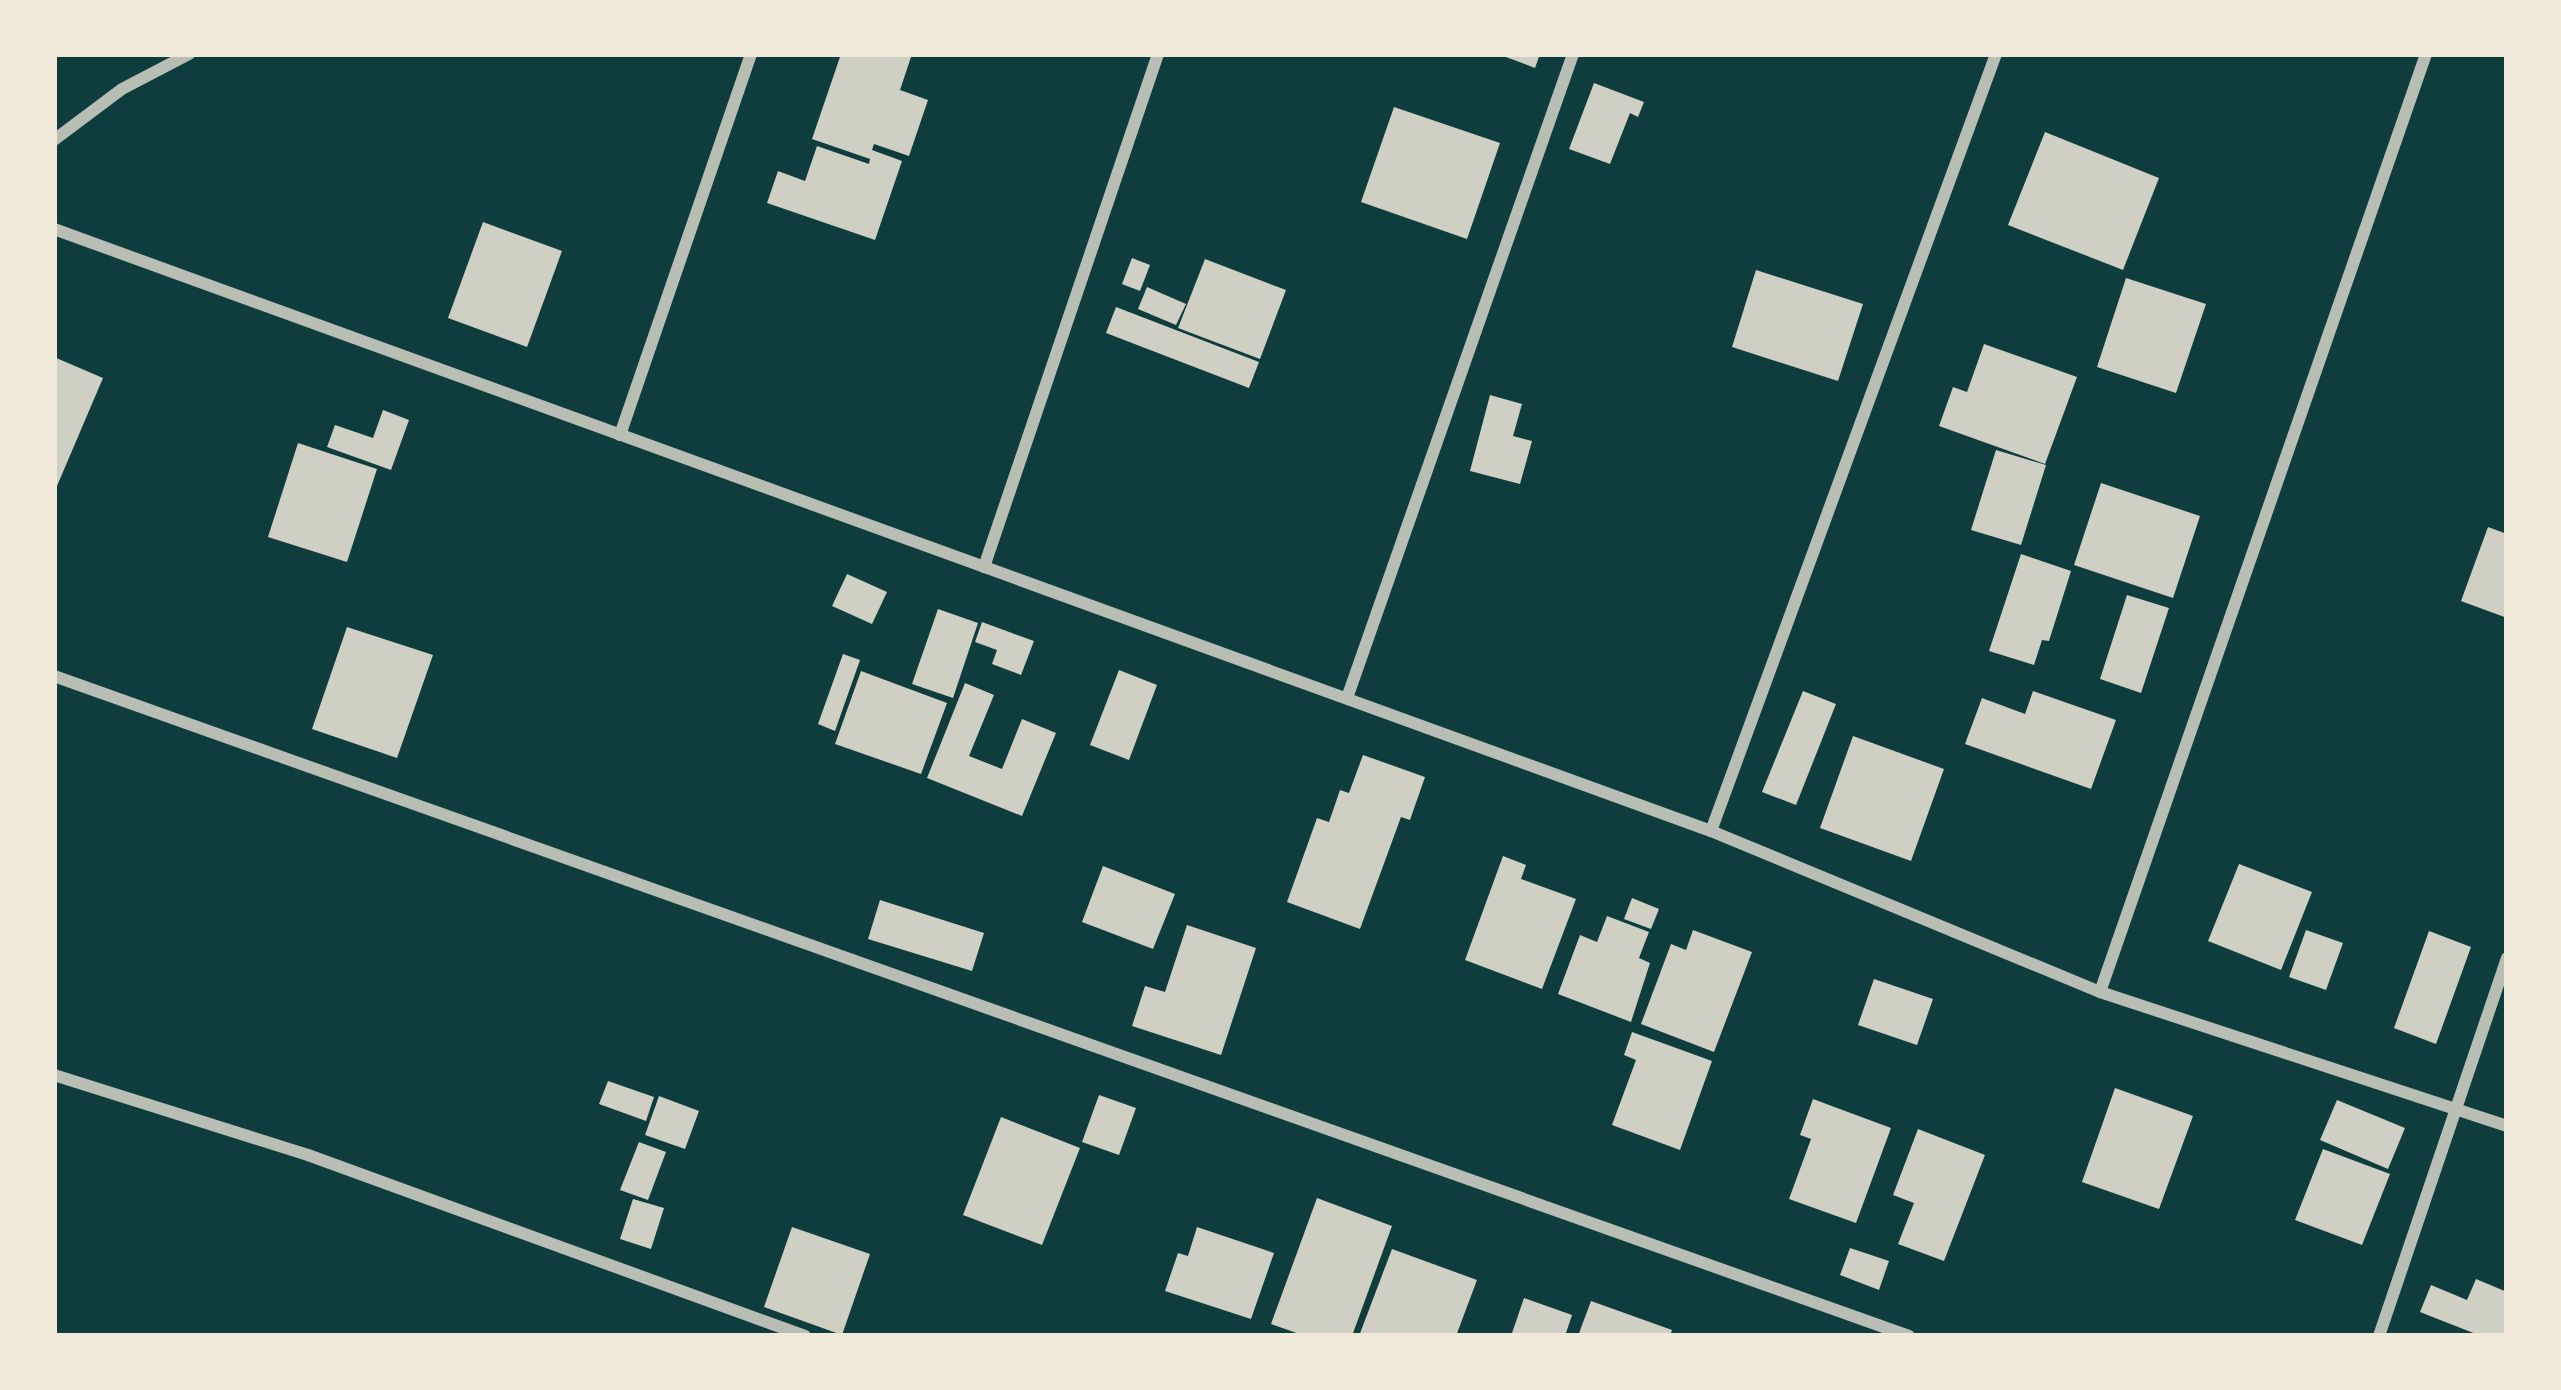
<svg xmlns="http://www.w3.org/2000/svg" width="2561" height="1390" font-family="'Exo 2',sans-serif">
  <rect width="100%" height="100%" fill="#0f3d3e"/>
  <g fill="#cfcfc3">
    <polygon points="841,54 912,54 900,90 928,100 909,156 874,144 872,150 902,161 875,240 767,203 778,171 805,181 817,146 869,164 870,159 812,139"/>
    <polygon points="1498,54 1540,54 1535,68"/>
    <polygon points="1594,83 1644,102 1638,117 1630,113 1610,164 1569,149"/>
    <polygon points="1394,107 1500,143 1467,239 1361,202"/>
    <polygon points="2045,132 2159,178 2123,270 2008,225"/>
    <polygon points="483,222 562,251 527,347 448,318"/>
    <polygon points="1132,258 1150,265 1140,291 1122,284"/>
    <polygon points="1205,259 1286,290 1260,359 1178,328"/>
    <polygon points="1756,270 1863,304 1838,381 1732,347"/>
    <polygon points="2126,278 2206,304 2176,393 2097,367"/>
    <polygon points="1147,287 1186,304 1176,325 1138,309"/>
    <polygon points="1116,307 1259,362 1249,388 1106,333"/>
    <polygon points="1984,344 2077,377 2045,464 1939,426 1953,387 1967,392"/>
    <polygon points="54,357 103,378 54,493"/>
    <polygon points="1490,395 1522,404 1513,436 1532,441 1520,484 1470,471"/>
    <polygon points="383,410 409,420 391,470 327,447 335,425 373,438"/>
    <polygon points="298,443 377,469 347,562 268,537"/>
    <polygon points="1996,450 2046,465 2021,545 1971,530"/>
    <polygon points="2101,483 2200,516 2173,598 2074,565"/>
    <polygon points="2488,527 2507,534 2507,618 2461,601"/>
    <polygon points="2021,554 2071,571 2049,641 2042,640 2034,665 1989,651"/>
    <polygon points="847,574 887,592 872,624 832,606"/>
    <polygon points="2127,595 2169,608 2141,693 2100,679"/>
    <polygon points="938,609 978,623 953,698 912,684"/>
    <polygon points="982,622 1034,641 1021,675 992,664 997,650 975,642"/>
    <polygon points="347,627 433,655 397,758 312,729"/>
    <polygon points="843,654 860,660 835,731 818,724"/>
    <polygon points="1119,670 1157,685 1129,760 1090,745"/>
    <polygon points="861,671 947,703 921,774 835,744"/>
    <polygon points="965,683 994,695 969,756 1002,769 1022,719 1056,733 1022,816 927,778"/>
    <polygon points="1803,691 1836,704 1796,805 1762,792"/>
    <polygon points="2033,691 2116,720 2091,789 1965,744 1982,698 2025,714"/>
    <polygon points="1853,736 1944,769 1911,861 1820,828"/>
    <polygon points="1363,755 1425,777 1410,820 1401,817 1360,929 1287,902 1317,818 1329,822 1340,790 1349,793"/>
    <polygon points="1503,856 1526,865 1521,879 1576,899 1542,989 1465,960"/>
    <polygon points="2239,864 2312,892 2281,970 2208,941"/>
    <polygon points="1103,866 1175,894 1153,949 1082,922"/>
    <polygon points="1632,898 1659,909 1651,929 1624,919"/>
    <polygon points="880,900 984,933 972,971 868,939"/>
    <polygon points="1607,916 1649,932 1639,958 1650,963 1631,1022 1558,994 1580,935 1597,942"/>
    <polygon points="1187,925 1256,948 1221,1055 1132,1026 1145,986 1165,992"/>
    <polygon points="1693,930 1752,952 1714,1052 1641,1024 1671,944 1686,950"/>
    <polygon points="2306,930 2343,943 2326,990 2289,977"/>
    <polygon points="2429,931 2471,947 2436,1044 2394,1028"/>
    <polygon points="1874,979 1933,999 1917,1045 1858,1025"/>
    <polygon points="1632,1032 1712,1061 1680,1150 1612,1125 1636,1060 1624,1055"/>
    <polygon points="608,1081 654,1097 646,1121 599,1104"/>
    <polygon points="2115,1088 2193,1116 2159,1209 2082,1182"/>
    <polygon points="1099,1095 1136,1108 1119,1155 1082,1142"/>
    <polygon points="659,1096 699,1111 685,1149 645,1135"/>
    <polygon points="1813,1099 1891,1128 1856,1223 1789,1199 1811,1139 1800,1135"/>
    <polygon points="2337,1100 2405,1128 2388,1169 2320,1140"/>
    <polygon points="1001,1117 1080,1148 1042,1245 963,1215"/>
    <polygon points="1918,1129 1985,1155 1944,1261 1898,1244 1914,1203 1893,1195"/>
    <polygon points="639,1142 666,1152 648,1200 620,1190"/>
    <polygon points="2323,1149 2390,1174 2362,1245 2295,1220"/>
    <polygon points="1317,1198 1392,1226 1352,1336 1305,1336 1271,1324"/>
    <polygon points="633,1199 664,1208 651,1249 620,1239"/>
    <polygon points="792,1227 870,1254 842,1335 764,1307"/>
    <polygon points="1197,1227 1274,1253 1251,1319 1165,1291 1178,1253 1188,1256"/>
    <polygon points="1850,1248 1889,1261 1879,1290 1840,1275"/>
    <polygon points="1392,1249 1477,1280 1456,1336 1359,1336"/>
    <polygon points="2476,1279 2507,1292 2507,1336 2481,1336 2420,1312 2431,1285 2467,1300"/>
    <polygon points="1524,1298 1572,1315 1565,1336 1511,1336"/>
    <polygon points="1591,1301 1672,1330 1670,1336 1578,1336"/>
  </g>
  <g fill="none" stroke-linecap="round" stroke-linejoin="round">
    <g stroke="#b8beb3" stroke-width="12">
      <polyline points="54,140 122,89 189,54"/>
      <polyline points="54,229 1711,831 2100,992 2507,1126"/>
      <polyline points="620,435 751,54"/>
      <polyline points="984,567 1158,54"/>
      <polyline points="54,676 1909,1336"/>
      <polyline points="1347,698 1573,54"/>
      <polyline points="1711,831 1996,54"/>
      <polyline points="2100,992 2426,54"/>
      <polyline points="54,1075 308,1155 805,1336"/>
      <polyline points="2379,1336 2507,958"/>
    </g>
  </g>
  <rect width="2561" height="1390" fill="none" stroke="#f1e9da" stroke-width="114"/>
</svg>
